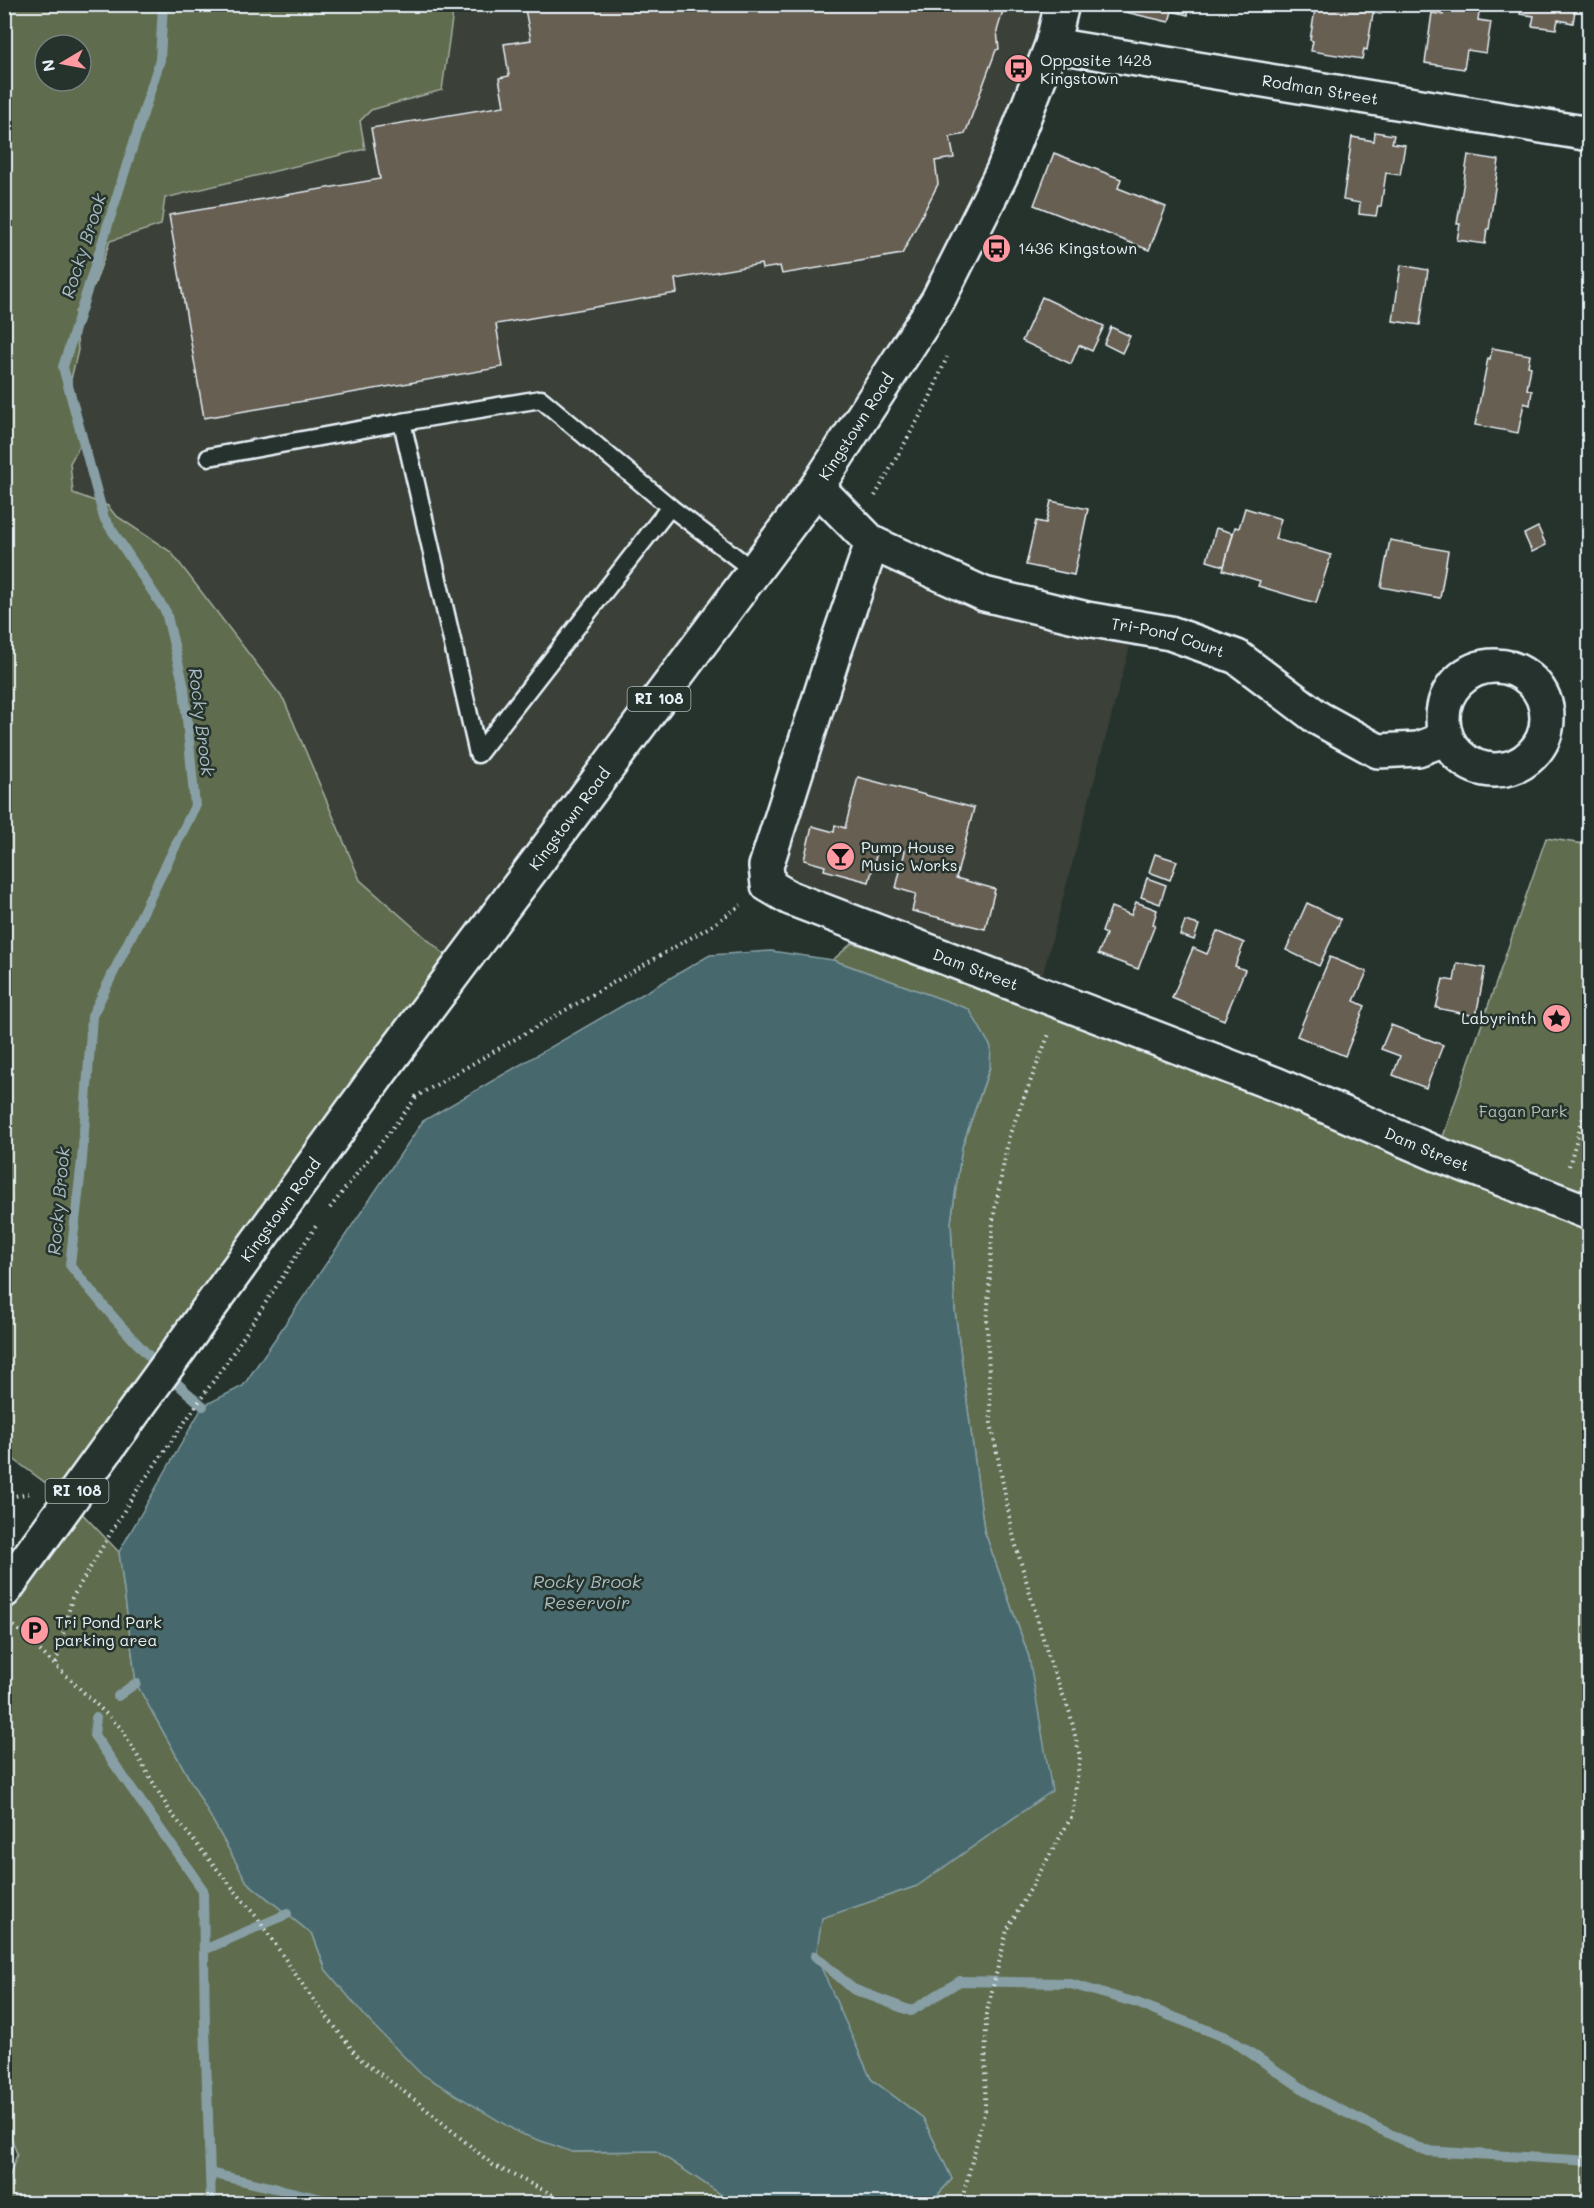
<svg xmlns="http://www.w3.org/2000/svg" width="1594" height="2208" font-family="Mali,sans-serif">
  <rect width="100%" height="100%" fill="#26332d"/>
  <filter id="ink" filterUnits="userSpaceOnUse"><feTurbulence type="fractalNoise" baseFrequency=".0167" numOctaves="2"/><feDisplacementMap in="SourceGraphic" scale="12" xChannelSelector="R" yChannelSelector="G"/><feConvolveMatrix kernelMatrix="1 2 1 2 8 2 1 2 1" color-interpolation-filters="sRGB"/></filter>
  <g filter="url(#ink)">
    <g fill="#3a4038">
      <polygon points="454,5 1079,5 1070,44 979,236 459,967 360,880 284,700 171,552 115,515 108,506 73,493 70,463 84,438 67,393 78,350 75,312 94,286 110,241 161,225 165,198 365,149 360,121 371,110 442,90"/>
      <polygon points="874,547 1113,622 1130,646 1038,992 774,880"/>
    </g>
    <g fill="#5f6c4e" stroke="#a4aea3" stroke-width="1.5" fill-rule="evenodd">
      <path d="M5,5H454L442,90L371,110L360,121L365,149L165,198L161,225L110,241L94,286L75,312L78,350L68,392L84,438L70,463L73,493L108,506L115,515L171,552L284,700L360,880L459,967L70,1501L119,1552L136,1683L247,1882L313,1935L326,1970L572,2152L656,2151L734,2203H5V2191L17,2154L4,2117V1606L70,1501L9,1456H4ZM45,45H81V81H45Z"/>
      <polygon points="1546,838 1589,845 1589,2203 930,2203 952,2179 923,2118 871,2079 815,1956 821,1918 917,1886 1029,1657 984,1530 955,1311 951,1222 962,1147 990,1067 969,1009 833,960 852,943 1038,992 1437,1154"/>
    </g>
    <polygon fill="#47696d" stroke="#879fa5" stroke-width="1.5" points="771,951 833,960 969,1009 991,1047 990,1066 962,1147 951,1222 955,1311 984,1530 1029,1657 1052,1791 917,1886 822,1918 816,1956 871,2079 923,2118 952,2179 930,2203 734,2203 656,2151 572,2152 519,2133 420,2073 370,2022 326,1970 313,1935 247,1882 136,1683 119,1552 203,1406 243,1386 423,1121 710,955"/>
    <g fill="none" stroke-linecap="round" stroke-linejoin="round">
      <g stroke="#879fa5" stroke-width="10">
        <path d="M163,4L160,60L63,367L104,518L166,612L184,687L195,806L92,1016L82,1160L70,1265C110,1315 153,1365 203,1406"/>
        <polyline points="118,1696 136,1683"/>
        <polyline points="96,1718 94,1735 203,1890 205,2027 211,2204"/>
        <polyline points="204,1950 287,1914"/>
        <polyline points="815,1956 853,1989 911,2011 960,1981 1067,1983 1137,2003 1230,2039 1318,2099 1425,2151 1590,2161"/>
        <polyline points="210,2173 343,2204"/>
      </g>
    </g>
    <g fill="#685e53" stroke="#e8f1f8" stroke-width="1.5">
      <polygon points="524,4 1005,4 997,31 999,49 996,50 965,134 950,137 954,158 935,161 938,184 902,254 782,274 780,266 762,269 761,264 675,279 677,293 496,324 503,367 204,418 169,215 380,179 371,128 504,106 499,78 509,76 504,44 531,40"/>
      <polygon points="1126,4 1190,4 1188,15 1172,11 1169,22 1125,12"/>
      <polygon points="1316,4 1383,4 1381,14 1373,13 1367,50 1364,49 1362,59 1311,51 1313,41 1310,40"/>
      <polygon points="1445,4 1480,4 1478,20 1491,22 1486,53 1467,50 1464,69 1425,63 1432,13 1443,15"/>
      <polygon points="1522,4 1576,4 1573,23 1558,20 1556,29 1532,26 1534,16 1520,14"/>
      <polygon points="1375,132 1394,135 1392,143 1405,145 1400,175 1386,173 1381,206 1378,206 1376,216 1359,214 1360,203 1343,200 1352,137 1374,141"/>
      <polygon points="1054,153 1121,179 1118,188 1166,207 1149,250 1034,205"/>
      <polygon points="1468,155 1499,160 1489,229 1487,229 1485,244 1457,240 1460,224 1457,224"/>
      <polygon points="1401,265 1428,270 1420,325 1393,321"/>
      <polygon points="1042,297 1104,326 1092,351 1079,345 1071,364 1022,341"/>
      <polygon points="1111,327 1130,336 1122,353 1104,344"/>
      <polygon points="1492,348 1530,355 1528,366 1531,367 1527,389 1532,391 1530,405 1524,403 1518,433 1475,425 1488,358 1490,359"/>
      <polygon points="1051,501 1088,509 1074,575 1026,565 1036,521 1046,523"/>
      <polygon points="1245,508 1281,519 1275,539 1331,555 1316,603 1258,586 1260,581 1223,570 1235,527 1239,528"/>
      <polygon points="1538,527 1546,545 1532,552 1524,534"/>
      <polygon points="1216,528 1233,533 1224,566 1207,561"/>
      <polygon points="1390,540 1448,551 1440,598 1381,587"/>
      <polygon points="1590,620 1590,633 1583,625"/>
      <polygon points="858,777 974,808 956,878 995,889 985,929 912,911 916,894 896,888 905,851 879,845 869,882 824,870 825,866 804,860 812,826 834,832 835,825 845,828"/>
      <polygon points="1155,854 1177,861 1170,880 1149,872"/>
      <polygon points="1147,878 1166,885 1160,904 1141,897"/>
      <polygon points="1136,902 1157,910 1153,924 1155,925 1138,969 1098,954 1106,934 1102,932 1111,907 1131,915"/>
      <polygon points="1307,903 1341,919 1319,966 1286,950"/>
      <polygon points="1185,921 1199,925 1194,940 1180,935"/>
      <polygon points="1217,931 1244,943 1235,966 1245,970 1224,1020 1172,998 1193,948 1207,954"/>
      <polygon points="1330,957 1367,972 1354,1001 1365,1006 1345,1056 1297,1036"/>
      <polygon points="1457,963 1485,968 1476,1016 1436,1008 1443,979 1454,981"/>
      <polygon points="1391,1025 1443,1045 1426,1088 1393,1075 1400,1056 1381,1049"/>
    </g>
    <g fill="none" stroke-linecap="round" stroke-linejoin="round">
      <defs>
        <g id="lane">
          <polyline points="402,422 541,399 670,507"/>
          <polyline points="209,457 402,422 478,754 670,507 754,571"/>
        </g>
        <g id="street">
          <path id="s1" d="M1052,45L1590,134"/>
          <path id="s2" d="M817,487L872,543L835,650L766,866L768,885L790,898L1275,1084L1437,1154L1590,1213"/>
          <path id="s3" d="M872,543L984,594L1087,619L1170,633L1237,657L1318,718L1378,751L1418,749L1445,739"/>
          <circle cx="1495" cy="718" r="52"/>
        </g>
        <g id="primary">
          <path id="s4" d="M4,1591L381,1071L817,487L938,300L1003,171L1052,45L1062,4"/>
        </g>
      </defs>
      <use href="#lane" stroke="#e8f1f8" stroke-width="21"/>
      <use href="#street" stroke="#e8f1f8" stroke-width="38"/>
      <use href="#primary" stroke="#e8f1f8" stroke-width="38"/>
      <g stroke="#e8f1f8" stroke-width="4" stroke-dasharray="1.5 4.5" stroke-linecap="butt">
        <polyline points="875,496 929,400 947,357"/>
        <polyline points="415,1097 713,925 741,905"/>
        <polyline points="1569,1166 1590,1093"/>
        <polyline points="330,1208 416,1098"/>
        <polyline points="4,1498 30,1493"/>
        <polyline points="14,1626 121,1728 171,1813 259,1920 306,1990 359,2058 415,2100 493,2165 559,2198 575,2204"/>
        <polyline points="56,1663 72,1598 131,1499 226,1363 316,1226"/>
        <polyline points="961,2204 985,2110 986,2015 1007,1930 1072,1816 1080,1757 1070,1713 1050,1662 1014,1539 991,1423 987,1323 993,1220 1009,1136 1049,1034"/>
      </g>
      <use href="#lane" stroke="#26332d" stroke-width="16"/>
      <use href="#street" stroke="#26332d" stroke-width="33"/>
      <use href="#primary" stroke="#26332d" stroke-width="33"/>
    </g>
  </g>
  <defs>
    <symbol id="bus-disc" viewBox="-11 -11 22 22"><circle r="9.5" fill="#ff9aa2" stroke="#26332d"/><path d="M-5-6H5V4H4V6H2V4H-2V6H-4V4H-5ZM-3.5-4V0h7V-4ZM-3.5 1.2v1.5H-2V1.2ZM2 1.2v1.5H3.5V1.2Z" fill="#111"/></symbol>
    <symbol id="bar-disc" viewBox="-11 -11 22 22"><circle r="9.5" fill="#ff9aa2" stroke="#26332d"/><path d="M-6-5H6L.8 .8V4.5H3.5V6h-7V4.5H-.8V.8Z" fill="#111"/></symbol>
    <symbol id="sight-disc" viewBox="-11 -11 22 22"><circle r="9.5" fill="#ff9aa2" stroke="#26332d"/><path d="M0-6L1.8-2.2L6-1.7L2.9 1.2L3.7 5.4L0 3.3L-3.7 5.4L-2.9 1.2L-6-1.7L-1.8-2.2Z" fill="#111"/></symbol>
    <symbol id="parking-disc" viewBox="-11 -11 22 22"><circle r="9.5" fill="#ff9aa2" stroke="#26332d"/><path d="M-3.5-5.5H1a3.5 3.5 0 0 1 0 7H-1V5.5H-3.5ZM-1-3.4V-.6H.8a1.4 1.4 0 0 0 0-2.8Z" fill="#111"/></symbol>
  </defs>
  <g fill-rule="evenodd">
    <use href="#bus-disc" x="1002" y="52" width="33" height="33"/>
    <use href="#bus-disc" x="980" y="232" width="33" height="33"/>
    <use href="#bar-disc" x="824" y="840" width="33" height="33"/>
    <use href="#sight-disc" x="1540" y="1002" width="33" height="33"/>
    <use href="#parking-disc" x="18" y="1614" width="33" height="33"/>
  </g>
  <g text-anchor="middle" stroke-width="5" stroke-linejoin="round" paint-order="stroke">
    <g fill="#26332d" stroke="#aeb8bb" stroke-width="1.5">
      <rect x="627.5" y="687" width="63" height="24" rx="4.5"/>
      <rect x="45.5" y="1479" width="63" height="24" rx="4.5"/>
    </g>
    <g font-size="15" font-weight="bold" fill="#e8f1f8">
      <text x="659" y="704">RI 108</text>
      <text x="77" y="1496">RI 108</text>
    </g>
    <g font-size="16" fill="#e8f1f8" stroke="#26332d" text-anchor="start">
      <text x="1040" y="66">Opposite 1428<tspan x="1040" dy="18">Kingstown</tspan></text>
      <text x="1018" y="254">1436 Kingstown</text>
      <text x="861" y="853">Pump House<tspan x="861" dy="18">Music Works</tspan></text>
      <text x="1536" y="1024" text-anchor="end">Labyrinth</text>
      <text x="55" y="1628">Tri Pond Park<tspan x="55" dy="18">parking area</tspan></text>
    </g>
    <g font-size="16" fill="#e8f1f8" stroke="#26332d">
      <text dy="6" stroke="none"><textPath href="#s1" startOffset="272">Rodman Street</textPath></text>
      <text dy="6" stroke="none"><textPath href="#s4" startOffset="1443">Kingstown Road</textPath></text>
      <text dy="6" stroke="none"><textPath href="#s3" startOffset="312">Tri-Pond Court</textPath></text>
      <text dy="6" stroke="none"><textPath href="#s4" startOffset="957">Kingstown Road</textPath></text>
      <text dy="6" stroke="none"><textPath href="#s2" startOffset="662">Dam Street</textPath></text>
      <text dy="6" stroke="none"><textPath href="#s2" startOffset="1148">Dam Street</textPath></text>
      <text dy="6" stroke="none"><textPath href="#s4" startOffset="471">Kingstown Road</textPath></text>
    </g>
    <g font-size="16" fill="#b1bcb4" stroke="#26332d">
      <text x="1523" y="1117">Fagan Park</text>
    </g>
    <g font-size="18" font-style="italic" fill="#a8bbc0" stroke="#26332d">
      <text transform="translate(84 246) rotate(-72)" y="6">Rocky Brook</text>
      <text transform="translate(201 722) rotate(83)" y="6">Rocky Brook</text>
      <text transform="translate(59 1201) rotate(-85)" y="6">Rocky Brook</text>
      <text x="587" y="1588">Rocky Brook<tspan x="587" dy="21">Reservoir</tspan></text>
    </g>
  </g>
  <rect width="1594" height="2208" fill="none" stroke="#26332d" stroke-width="24"/>
  <rect x="12" y="12" width="1570" height="2184" fill="none" stroke="#e8f1f8" stroke-width="2" filter="url(#ink)"/>
  <g transform="translate(63 63) rotate(260)"><circle r="28" fill="#26332d" stroke="#747f7e" stroke-width="1.5"/>
  <path d="M0-4.5L10 22L0 15L-10 22Z" fill="#ff9aa2"/>
  <text y="-9" font-size="16" font-weight="bold" text-anchor="middle" fill="#e8f1f8">N</text>
  </g>
</svg>
